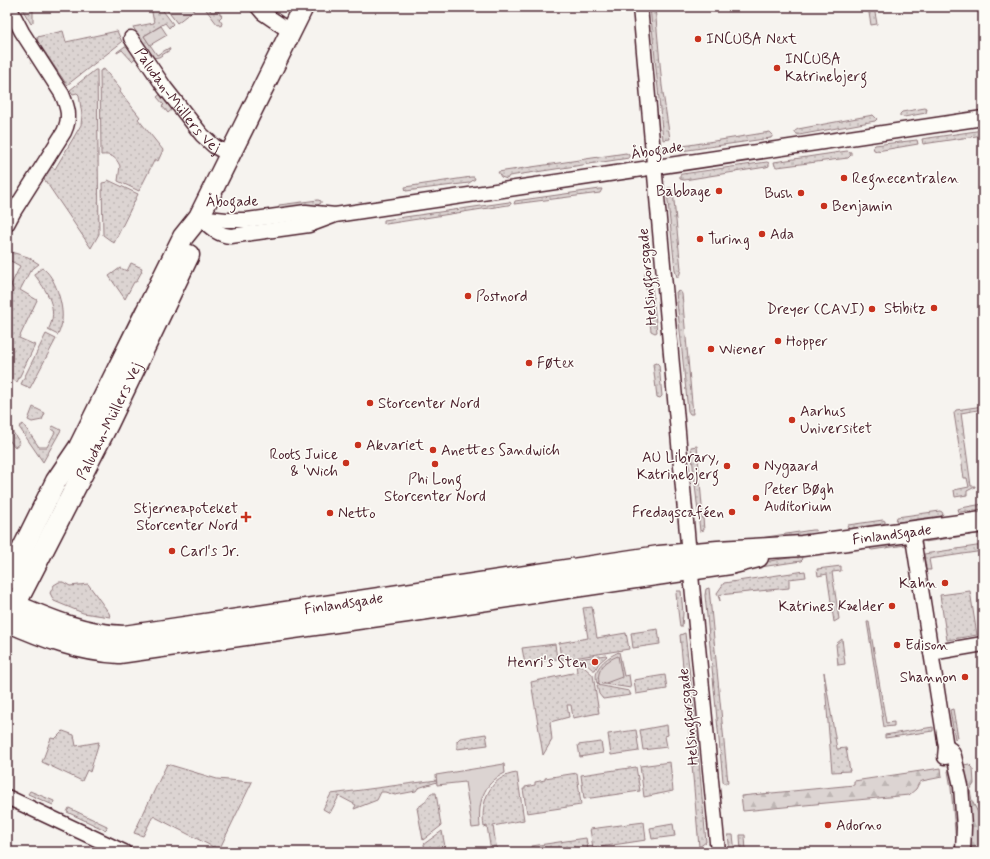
<svg xmlns="http://www.w3.org/2000/svg" width="990" height="859" font-family="Mynerve,sans-serif">
  <defs>
    <pattern id="grass-dots" width="8" height="8" patternUnits="userSpaceOnUse"><rect width="8" height="8" fill="#dcd4d2"/><path d="M2 2h.1M6 6h.1" fill="none" stroke="#beb6b4" stroke-width="1.8" stroke-linecap="round"/></pattern>
    <pattern id="forest-firs" width="22" height="20" patternUnits="userSpaceOnUse"><rect width="22" height="20" fill="#dcd4d2"/><path d="M5 1l3.5 6h-7zM16 11l3.5 6h-7z" fill="#beb6b4"/></pattern>
  </defs>
  <rect width="100%" height="100%" fill="#f6f3ef"/>
  <filter id="ink" filterUnits="userSpaceOnUse"><feTurbulence type="fractalNoise" baseFrequency=".025" numOctaves="2"/><feDisplacementMap in="SourceGraphic" scale="8" xChannelSelector="R" yChannelSelector="G"/><feConvolveMatrix kernelMatrix="1 2 1 2 8 2 1 2 1" color-interpolation-filters="sRGB"/></filter>
  <g filter="url(#ink)">
    <g fill="url(#grass-dots)" stroke="#937a7e">
      <polygon points="21,7 33,7 33,22 31,24"/>
      <polygon points="151,7 162,7 161,8 173,24 169,28 165,23 144,36 157,55 169,48 170,50 159,57 153,58 133,27 154,23"/>
      <polygon points="204,7 209,7 211,12 214,12 217,10 222,16 219,19 222,23 221,26 217,24"/>
      <polygon points="650,7 655,7 662,86 670,139 663,140"/>
      <polygon points="868,7 874,7 877,24 871,25"/>
      <polygon points="63,31 66,42 117,31 122,42 67,85 38,42 37,37"/>
      <polygon points="128,44 138,56 132,61 122,50 117,53 117,52"/>
      <path d="M104,69L121,90L120,92L140,117L138,119L163,150L158,161L155,159L139,191L118,181L120,166C116,157 111,154 101,155L100,71Z"/>
      <polygon points="95,70 97,70 99,234 91,248 44,179 44,175 50,166 55,169 81,125 82,115 79,95 77,93 73,94 70,90"/>
      <polygon points="163,92 175,107 168,113 162,106 164,105 157,97"/>
      <polygon points="925,108 927,109 926,113 904,117 900,116 900,114 902,112"/>
      <polygon points="873,115 877,119 875,121 799,135 795,133 795,131 798,129"/>
      <polygon points="983,130 983,135 923,144 922,139"/>
      <polygon points="770,132 773,135 771,138 681,151 680,148 683,146"/>
      <polygon points="917,140 918,144 877,151 874,150 873,147 875,145"/>
      <polygon points="847,151 851,152 851,155 848,158 777,167 775,166 774,162"/>
      <polygon points="626,153 629,155 629,158 509,176 507,179 501,177 498,172"/>
      <polygon points="767,162 769,163 769,166 766,167 684,180 680,179 680,175 682,174"/>
      <polygon points="471,177 474,177 475,179 469,183 406,191 405,187"/>
      <polygon points="108,180 138,194 114,243 103,235 102,183 107,182"/>
      <polygon points="668,188 671,188 673,191 681,269 679,277 677,277 675,270 667,192"/>
      <polygon points="600,189 602,189 600,193 514,204 515,201"/>
      <polygon points="318,200 321,201 321,203 316,206 281,211 279,208 279,205"/>
      <polygon points="509,202 511,203 511,204 508,205 386,224 384,223 384,220"/>
      <polygon points="11,252 28,257 39,264 30,271 20,290 37,300 19,338 35,345 17,382 7,377 7,301 14,290 11,285 20,266 9,260"/>
      <polygon points="131,263 142,268 141,270 142,271 136,282 134,282 125,299 109,276 120,268 127,271"/>
      <path d="M42,268C55,275 64,306 62,320C62,325 60,330 58,335L48,330C60,309 46,290 34,274Z"/>
      <polygon points="649,271 651,277 657,332 655,333 651,331 645,279 645,273"/>
      <polygon points="680,291 682,294 693,414 690,414 688,411 676,292"/>
      <polygon points="136,306 139,307 112,361 110,360"/>
      <polygon points="46,334 56,339 30,388 21,384"/>
      <polygon points="657,363 659,365 662,396 660,398 657,397 653,364"/>
      <polygon points="983,406 983,409 961,413 971,486 975,486 975,487 967,491 967,495 955,497 954,490 969,487 967,478 964,478 954,413 956,410"/>
      <polygon points="33,407 45,413 42,420 32,422 28,420"/>
      <polygon points="7,423 20,443 15,447 7,438 10,434 7,430"/>
      <polygon points="23,424 39,447 47,447 55,432 51,429 53,426 61,430 43,462 19,427"/>
      <polygon points="697,446 704,530 700,531 691,447"/>
      <polygon points="983,504 983,509 961,512 959,512 958,509 961,508"/>
      <polygon points="940,511 942,512 943,514 941,516 898,522 896,521 897,517"/>
      <polygon points="883,520 885,521 885,523 882,524 849,529 847,526 848,525"/>
      <polygon points="983,529 983,533 925,542 924,539"/>
      <polygon points="812,530 815,530 816,533 814,534 737,546 722,544"/>
      <polygon points="907,542 907,544 905,545 872,550 870,549 872,546"/>
      <polygon points="983,545 983,551 929,559 931,570 926,570 924,554"/>
      <polygon points="801,556 803,559 801,561 727,572 726,568"/>
      <polygon points="841,566 841,571 832,572 839,619 834,622 827,574 818,576 817,569"/>
      <polygon points="805,571 806,577 789,579 789,588 719,595 720,601 717,593 724,583"/>
      <polygon points="59,582 63,582 70,586 88,584 109,613 110,617 83,613 54,601 50,593 54,585"/>
      <polygon points="709,588 728,783 725,784 723,781 705,595 706,589"/>
      <polygon points="677,591 681,591 683,613 682,627 680,627 676,594"/>
      <polygon points="970,591 977,635 947,640 940,595"/>
      <polygon points="592,607 597,638 626,633 629,649 561,660 559,643 588,638 583,608"/>
      <polygon points="867,622 869,622 886,723 894,722 894,726 884,727"/>
      <polygon points="658,629 660,644 633,648 631,633"/>
      <polygon points="685,633 695,719 692,721 688,721 680,635"/>
      <polygon points="842,639 845,664 838,665 836,644"/>
      <polygon points="555,644 557,659 525,664 522,648"/>
      <path d="M619,652L624,676L629,675L631,688L597,683C592,668 607,657 619,652Z"/>
      <polygon points="606,655 607,656 599,663 595,670 593,670 586,664 578,661 578,659"/>
      <polygon points="576,663 585,668 593,675 599,713 573,718 571,705 567,705 569,717 550,722 552,740 543,755 531,682 577,672"/>
      <polygon points="824,672 837,749 846,748 850,771 832,772"/>
      <polygon points="665,675 667,689 636,694 634,680"/>
      <polygon points="597,685 629,691 631,695 603,699 599,694"/>
      <polygon points="953,709 958,738 955,739 950,710"/>
      <polygon points="667,725 668,735 665,736 667,747 643,750 640,730"/>
      <polygon points="933,727 933,731 885,738 885,735"/>
      <polygon points="695,728 696,728 706,842 699,847 689,730"/>
      <polygon points="636,730 639,751 611,755 608,734"/>
      <polygon points="63,731 74,735 76,746 99,742 90,772 87,770 82,781 42,762 51,738 55,739"/>
      <polygon points="486,734 488,745 457,749 457,741 460,738"/>
      <polygon points="601,742 603,753 580,757 578,745"/>
      <polygon points="670,762 673,791 644,797 640,766"/>
      <polygon points="167,764 217,779 252,782 219,850 153,816 143,836 134,833"/>
      <polygon points="636,767 640,791 584,799 581,775"/>
      <polygon points="951,770 959,786 957,852 951,788 948,771"/>
      <path d="M517,773L524,820L493,826L497,852H491L487,826L484,827C480,803 489,776 517,773Z"/>
      <polygon points="577,773 581,805 527,813 523,789 525,789 525,787 535,785 535,782 545,780 545,778"/>
      <polygon points="437,780 437,782 418,788 416,791 395,795 385,792 381,792 377,800 354,809 356,805 339,796 330,813 323,809 331,794"/>
      <polygon points="30,791 54,801 53,805 28,794"/>
      <polygon points="431,793 436,793 441,826 423,840 417,808 424,803"/>
      <polygon points="69,808 107,826 107,828 105,830 67,812"/>
      <polygon points="644,822 646,840 593,848 590,829"/>
      <polygon points="673,824 675,836 652,839 650,828"/>
      <polygon points="442,831 446,852 425,852 424,844"/>
      <polygon points="728,835 733,835 735,852 730,852"/>
      <polygon points="740,835 745,835 746,852 741,852"/>
      <polygon points="586,838 588,849 586,851 533,852 532,846"/>
    </g>
    <g fill="url(#forest-firs)" stroke="#937a7e">
      <polygon points="969,764 973,768 974,784 970,790 972,801 983,822 983,852 966,852 959,766"/>
      <polygon points="941,768 942,777 922,781 919,783 916,789 909,795 743,811 741,796 854,785 854,781"/>
    </g>
    <g fill="#dcd4d2" stroke="#937a7e">
      <polygon points="171,7 194,7 195,9 177,23 167,10"/>
      <polygon points="161,26 167,35 150,45 144,36"/>
      <path d="M618,656L622,677L603,684L597,683L599,682C596,669 607,660 618,656Z"/>
      <path d="M504,764L505,773C482,784 478,803 480,827L472,828L465,782L437,785L436,775Z"/>
    </g>
    <g fill="none" stroke-linecap="round" stroke-linejoin="round">
      <defs>
        <g id="street">
          <polyline points="258,7 263,13 291,32"/>
          <polyline points="640,7 688,544 718,852"/>
          <path id="s1" d="M131,38L165,88L202,135L214,146L230,155"/>
          <polyline points="199,217 226,220 247,220 306,212 335,215 983,118"/>
          <path d="M199,217C209,226 217,235 231,236L309,225L333,216"/>
          <path d="M7,224L14,211L64,132C71,117 68,108 62,94L22,32L9,7"/>
          <polyline points="912,532 946,747 945,757"/>
          <polyline points="931,653 983,644"/>
          <polyline points="946,747 951,750 954,756 961,786 964,827 963,852"/>
          <polyline points="7,797 124,852"/>
        </g>
        <g id="secondary">
          <polyline points="7,580 56,481 79,447 183,237 199,217 303,7"/>
          <path id="s2" d="M7,605H15C50,620 85,635 124,636L659,556L718,551L802,546L983,522"/>
          <path id="s3" d="M9,617L108,424L189,255"/>
          <path d="M7,621C43,637 80,651 119,653L407,612L730,564L758,557"/>
        </g>
      </defs>
      <use href="#street" stroke="#4a1f2b" stroke-width="17"/>
      <use href="#secondary" stroke="#4a1f2b" stroke-width="23"/>
      <use href="#street" stroke="#fdfcf7" stroke-width="14"/>
      <use href="#secondary" stroke="#fdfcf7" stroke-width="20"/>
    </g>
  </g>
  <g fill="#c8321e" stroke="#fdfcf7" stroke-width="1.5">
    <circle cx="698" cy="39" r="4"/>
    <circle cx="777" cy="68" r="4"/>
    <circle cx="844" cy="178" r="4"/>
    <circle cx="719" cy="191" r="4"/>
    <circle cx="801" cy="193" r="4"/>
    <circle cx="824" cy="206" r="4"/>
    <circle cx="762" cy="234" r="4"/>
    <circle cx="700" cy="239" r="4"/>
    <circle cx="468" cy="296" r="4"/>
    <circle cx="934" cy="308" r="4"/>
    <circle cx="872" cy="309" r="4"/>
    <circle cx="778" cy="341" r="4"/>
    <circle cx="711" cy="349" r="4"/>
    <circle cx="529" cy="363" r="4"/>
    <circle cx="370" cy="403" r="4"/>
    <circle cx="792" cy="420" r="4"/>
    <circle cx="358" cy="445" r="4"/>
    <circle cx="433" cy="450" r="4"/>
    <circle cx="346" cy="463" r="4"/>
    <circle cx="435" cy="464" r="4"/>
    <circle cx="727" cy="466" r="4"/>
    <circle cx="756" cy="466" r="4"/>
    <circle cx="756" cy="498" r="4"/>
    <circle cx="732" cy="512" r="4"/>
    <circle cx="330" cy="513" r="4"/>
    <path d="M244 511h4v4h4v4h-4v4h-4v-4h-4v-4h4z"/>
    <circle cx="172" cy="551" r="4"/>
    <circle cx="945" cy="583" r="4"/>
    <circle cx="892" cy="606" r="4"/>
    <circle cx="897" cy="645" r="4"/>
    <circle cx="595" cy="662" r="4"/>
    <circle cx="965" cy="677" r="4"/>
    <circle cx="828" cy="825" r="4"/>
  </g>
  <g text-anchor="middle" stroke-width="3" stroke-linejoin="round" paint-order="stroke">
    <g font-size="15" fill="#4a1f2b" stroke="#fdfcf7" text-anchor="start">
      <text x="706" y="44">INCUBA Next</text>
      <text x="785" y="64">INCUBA<tspan x="785" dy="17">Katrinebjerg</tspan></text>
      <text x="852" y="183">Regnecentralen</text>
      <text x="711" y="196" text-anchor="end">Babbage</text>
      <text x="793" y="198" text-anchor="end">Bush</text>
      <text x="832" y="211">Benjamin</text>
      <text x="770" y="239">Ada</text>
      <text x="708" y="244">Turing</text>
      <text x="476" y="301">Postnord</text>
      <text x="926" y="313" text-anchor="end">Stibitz</text>
      <text x="864" y="314" text-anchor="end">Dreyer (CAVI)</text>
      <text x="786" y="346">Hopper</text>
      <text x="719" y="354">Wiener</text>
      <text x="537" y="368">Føtex</text>
      <text x="378" y="408">Storcenter Nord</text>
      <text x="800" y="416">Aarhus<tspan x="800" dy="17">Universitet</tspan></text>
      <text x="366" y="450">Akvariet</text>
      <text x="441" y="455">Anettes Sandwich</text>
      <text x="338" y="459" text-anchor="end">Roots Juice<tspan x="338" dy="17">&amp; 'Wich</tspan></text>
      <text x="719" y="462" text-anchor="end">AU Library,<tspan x="719" dy="17">Katrinebjerg</tspan></text>
      <text x="764" y="471">Nygaard</text>
      <text x="435" y="484" text-anchor="middle">Phi Long<tspan x="435" dy="17">Storcenter Nord</tspan></text>
      <text x="764" y="494">Peter Bøgh<tspan x="764" dy="17">Auditorium</tspan></text>
      <text x="238" y="513" text-anchor="end">Stjerneapoteket<tspan x="238" dy="17">Storcenter Nord</tspan></text>
      <text x="724" y="517" text-anchor="end">Fredagscaféen</text>
      <text x="338" y="518">Netto</text>
      <text x="180" y="556">Carl's Jr.</text>
      <text x="937" y="588" text-anchor="end">Kahn</text>
      <text x="884" y="611" text-anchor="end">Katrines Kælder</text>
      <text x="905" y="650">Edison</text>
      <text x="587" y="667" text-anchor="end">Henri's Sten</text>
      <text x="957" y="682" text-anchor="end">Shannon</text>
      <text x="836" y="830">Adorno</text>
    </g>
    <g font-size="15" fill="#4a1f2b" stroke="#fdfcf7">
      <text dy="5" stroke="none"><textPath href="#s1" startOffset="78">Paludan-Müllers Vej</textPath></text>
      <text transform="translate(657 150) rotate(-9)" y="5">Åbogade</text>
      <text transform="translate(232 201) rotate(-1)" y="5">Åbogade</text>
      <text transform="translate(647 277) rotate(-95)" y="5">Helsingforsgade</text>
      <text dy="5" stroke="none"><textPath href="#s3" startOffset="220">Paludan-Müllers Vej</textPath></text>
      <text dy="5" stroke="none"><textPath href="#s2" startOffset="897">Finlandsgade</textPath></text>
      <text dy="5" stroke="none"><textPath href="#s2" startOffset="344">Finlandsgade</textPath></text>
      <text transform="translate(688 717) rotate(-96)" y="5">Helsingforsgade</text>
    </g>
  </g>
  <rect width="990" height="859" fill="none" stroke="#fdfcf7" stroke-width="24"/>
  <rect x="12" y="12" width="966" height="835" fill="none" stroke="#4a1f2b" stroke-width="1.5" filter="url(#ink)"/>
</svg>
